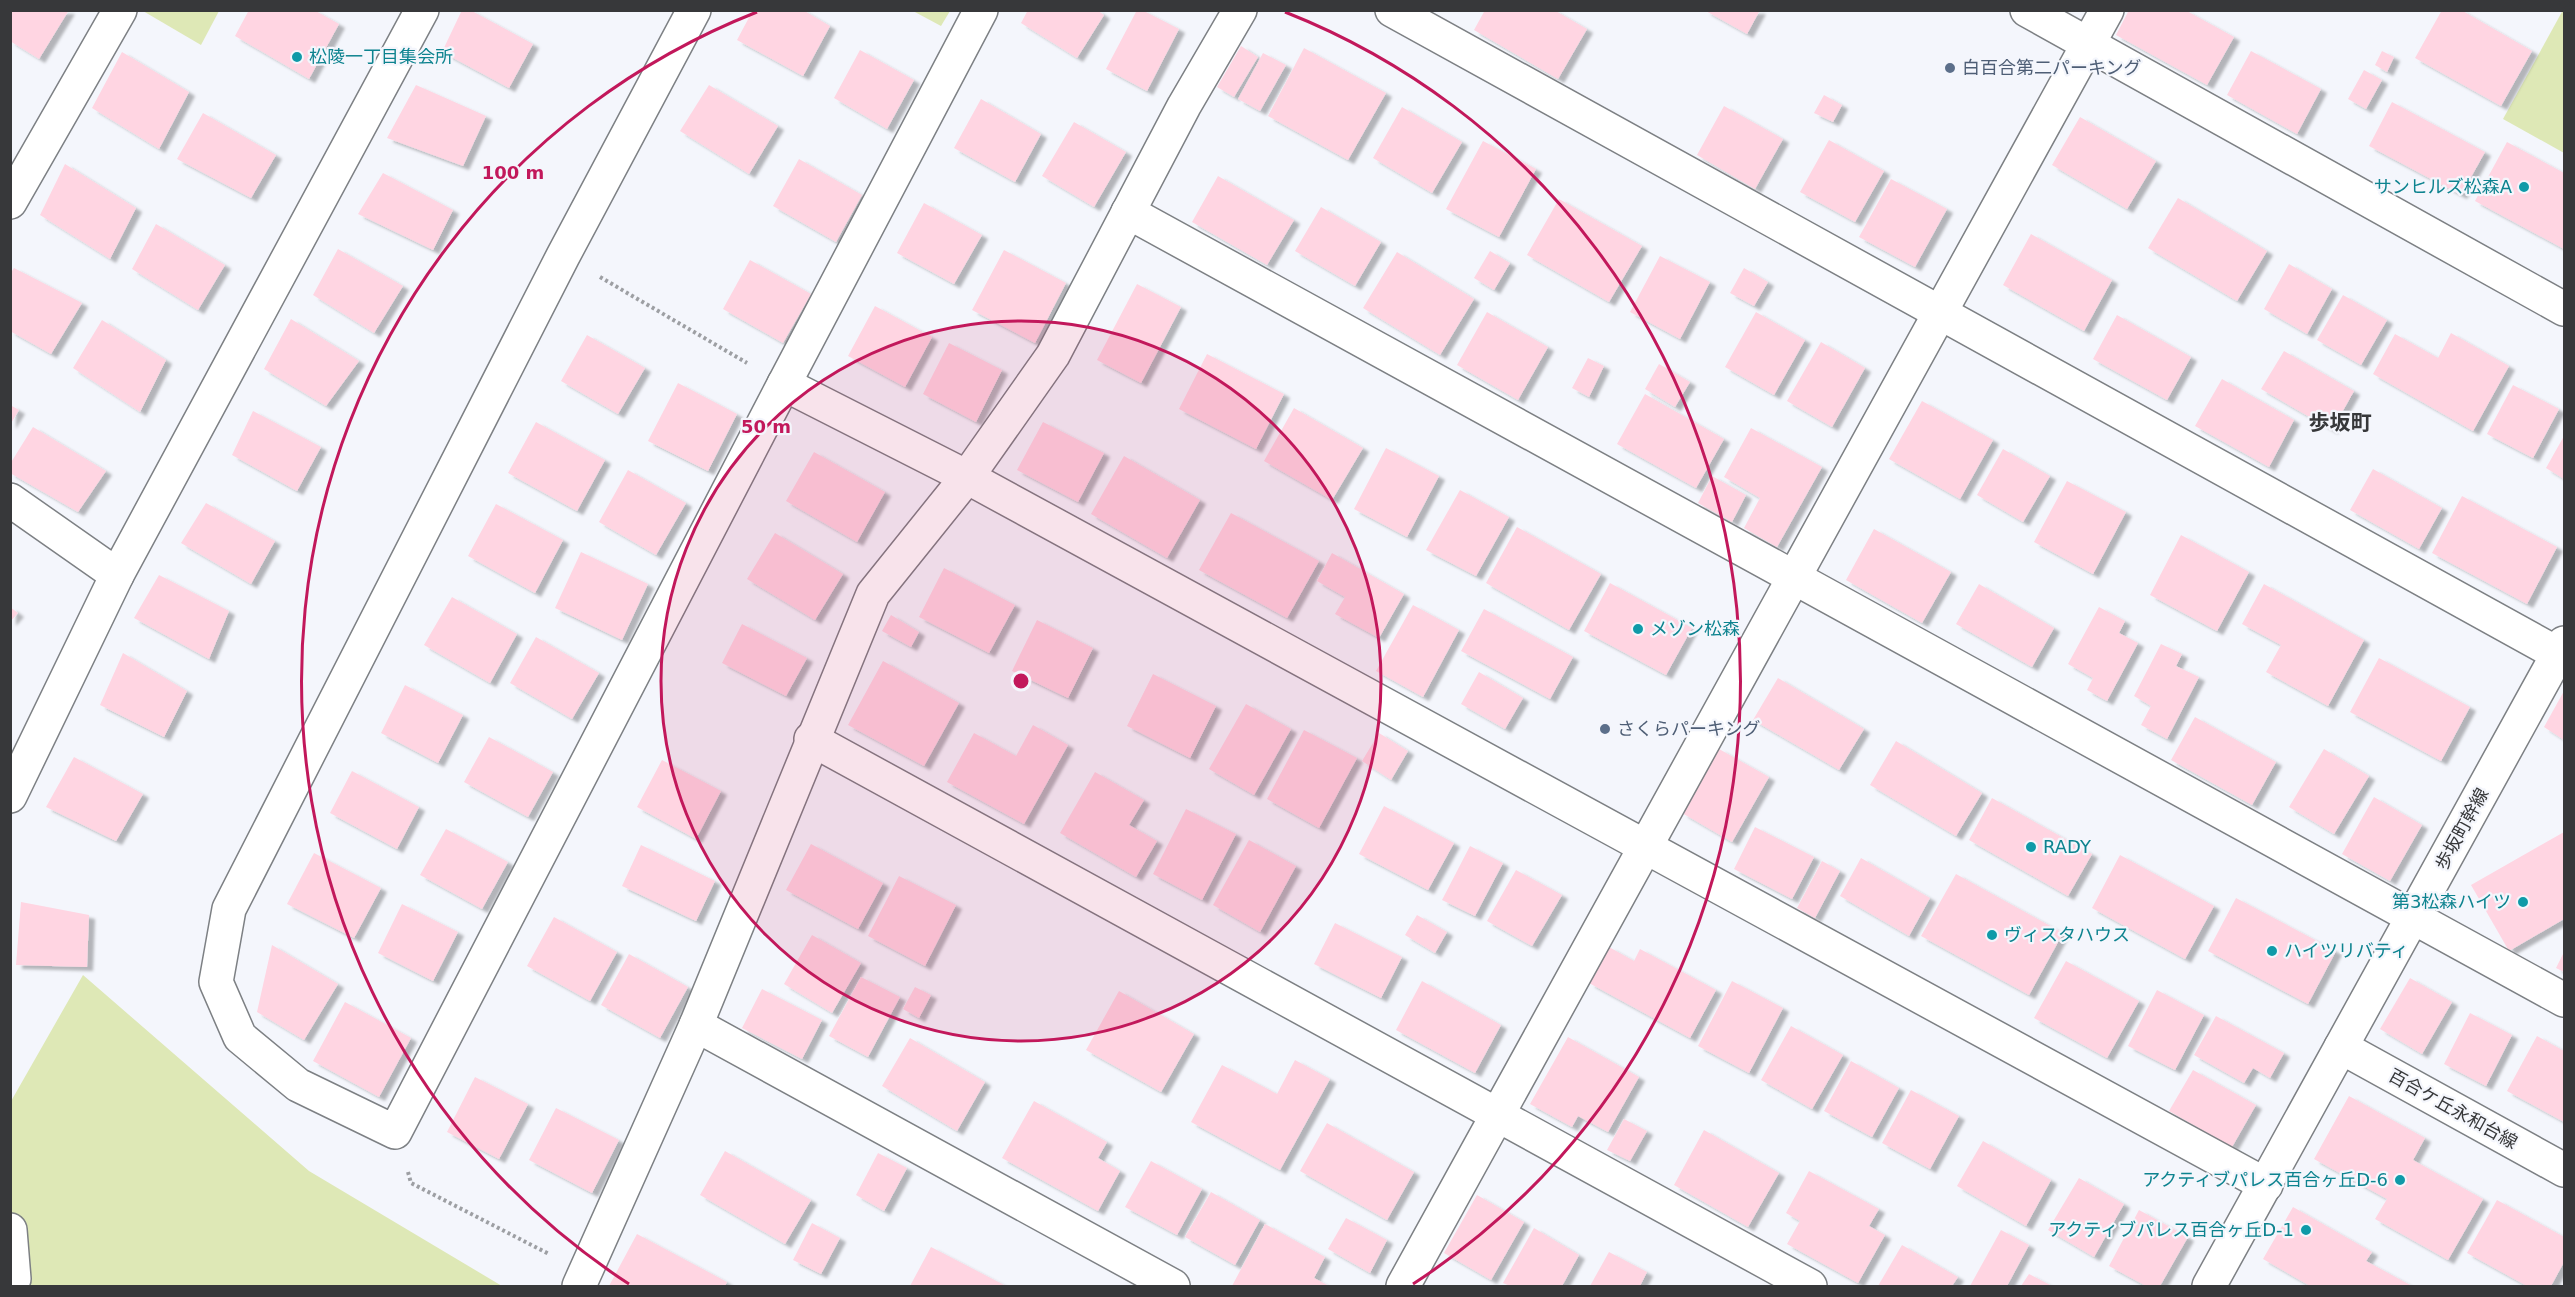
<svg xmlns="http://www.w3.org/2000/svg" width="2575" height="1297" font-family="'DejaVu Sans','Noto Sans JP',sans-serif">
  <defs>
    <filter id="shadow"><feDropShadow dx="6" dy="4" stdDeviation="1.5" flood-color="#0004"/></filter>
  </defs>
  <rect width="100%" height="100%" fill="#f4f6fc"/>
  <g fill="#dee8b6">
    <polygon points="2563,10 2564,11 2564,153 2503,119"/>
    <polygon points="143,11 219,11 201,45"/>
    <polygon points="913,11 950,11 941,26"/>
    <polygon points="83,975 309,1171 502,1286 18,1286 10,1226 10,1103"/>
  </g>
  <g fill="#ffd5e2" filter="url(#shadow)">
    <polygon points="10,10 69,10 39,59 10,41"/>
    <polygon points="249,10 314,10 339,24 309,79 235,36"/>
    <polygon points="462,10 470,10 533,44 509,88 442,52"/>
    <polygon points="753,10 803,10 830,26 803,76 737,40"/>
    <polygon points="1028,10 1097,10 1104,15 1077,58 1021,23"/>
    <polygon points="1137,10 1142,10 1179,29 1147,91 1106,69"/>
    <polygon points="1485,10 1554,10 1587,29 1558,79 1474,30"/>
    <polygon points="1704,10 1760,10 1747,34"/>
    <polygon points="2129,10 2185,10 2234,37 2207,85 2116,35"/>
    <polygon points="2442,10 2461,10 2532,51 2501,106 2415,58"/>
    <polygon points="1241,46 1258,57 1234,97 1217,87"/>
    <polygon points="1304,48 1386,93 1348,160 1268,116"/>
    <polygon points="860,50 914,80 887,129 834,98"/>
    <polygon points="2251,51 2321,89 2297,134 2227,95"/>
    <polygon points="2382,51 2394,57 2387,72 2375,65"/>
    <polygon points="122,52 189,92 159,149 92,108"/>
    <polygon points="1263,53 1286,65 1260,111 1238,99"/>
    <polygon points="2364,70 2382,80 2366,109 2348,99"/>
    <polygon points="416,85 486,116 463,166 387,138"/>
    <polygon points="709,85 778,126 749,174 680,131"/>
    <polygon points="1824,95 1842,105 1833,122 1814,113"/>
    <polygon points="981,99 1041,134 1015,182 954,148"/>
    <polygon points="2392,102 2485,152 2461,195 2369,146"/>
    <polygon points="1724,106 1783,139 1755,189 1697,155"/>
    <polygon points="1402,107 1462,142 1432,193 1373,158"/>
    <polygon points="203,113 276,155 251,198 177,159"/>
    <polygon points="2080,117 2156,161 2127,209 2052,165"/>
    <polygon points="1074,122 1126,152 1094,207 1042,176"/>
    <polygon points="1829,140 1884,171 1855,222 1800,192"/>
    <polygon points="1483,141 1536,169 1499,237 1446,209"/>
    <polygon points="2507,142 2564,173 2564,249 2475,201"/>
    <polygon points="799,159 862,195 836,242 773,206"/>
    <polygon points="65,164 136,208 110,259 40,215"/>
    <polygon points="383,173 453,210 433,250 358,214"/>
    <polygon points="1218,176 1294,220 1267,265 1192,222"/>
    <polygon points="1891,179 1947,209 1915,267 1859,237"/>
    <polygon points="2178,198 2267,251 2237,301 2148,248"/>
    <polygon points="1559,199 1642,246 1609,302 1527,255"/>
    <polygon points="924,203 982,235 954,284 897,253"/>
    <polygon points="1321,207 1381,242 1355,286 1295,251"/>
    <polygon points="156,224 225,265 198,310 132,269"/>
    <polygon points="2031,234 2112,280 2084,331 2003,285"/>
    <polygon points="338,249 403,286 374,333 313,295"/>
    <polygon points="1004,250 1066,283 1035,343 972,310"/>
    <polygon points="1490,251 1510,263 1494,290 1474,278"/>
    <polygon points="1397,252 1474,299 1440,355 1363,308"/>
    <polygon points="1660,256 1710,282 1680,339 1630,312"/>
    <polygon points="750,260 811,294 783,343 723,309"/>
    <polygon points="2289,264 2332,289 2307,334 2264,309"/>
    <polygon points="14,268 82,303 51,354 10,331 10,274"/>
    <polygon points="1744,268 1768,282 1754,306 1730,293"/>
    <polygon points="1137,284 1181,307 1141,383 1097,360"/>
    <polygon points="2343,295 2387,320 2361,365 2317,340"/>
    <polygon points="875,306 932,337 905,387 848,356"/>
    <polygon points="1487,312 1548,347 1518,400 1457,365"/>
    <polygon points="1756,312 1805,340 1774,395 1725,367"/>
    <polygon points="2117,315 2191,357 2167,400 2093,359"/>
    <polygon points="291,319 359,361 326,406 264,369"/>
    <polygon points="102,320 166,360 140,412 73,368"/>
    <polygon points="2451,333 2509,366 2473,431 2373,374 2395,334 2438,358"/>
    <polygon points="587,335 645,368 618,414 561,381"/>
    <polygon points="1821,342 1865,368 1832,427 1787,401"/>
    <polygon points="949,343 1002,370 976,422 923,394"/>
    <polygon points="2284,351 2354,391 2332,430 2261,389"/>
    <polygon points="1207,354 1284,394 1256,449 1179,409"/>
    <polygon points="1588,358 1604,366 1589,397 1572,388"/>
    <polygon points="1659,364 1690,382 1675,407 1645,389"/>
    <polygon points="2222,379 2294,420 2269,467 2195,426"/>
    <polygon points="678,383 737,414 708,471 648,441"/>
    <polygon points="2513,385 2559,409 2533,458 2487,434"/>
    <polygon points="1645,394 1724,439 1696,488 1617,444"/>
    <polygon points="1922,401 1993,440 1960,499 1889,459"/>
    <polygon points="10,405 19,410 10,425"/>
    <polygon points="1294,408 1363,448 1332,500 1264,461"/>
    <polygon points="253,411 321,447 297,491 232,455"/>
    <polygon points="536,422 605,460 577,511 508,473"/>
    <polygon points="1043,422 1104,453 1078,502 1017,470"/>
    <polygon points="33,427 106,471 78,512 10,473 10,464"/>
    <polygon points="1751,428 1822,467 1777,547 1744,528 1760,498 1724,477"/>
    <polygon points="2564,436 2564,479 2546,468"/>
    <polygon points="1386,448 1439,476 1407,537 1354,509"/>
    <polygon points="2003,449 2050,476 2023,522 1977,495"/>
    <polygon points="814,452 885,492 857,542 786,501"/>
    <polygon points="1124,456 1200,500 1167,558 1091,514"/>
    <polygon points="2373,469 2442,508 2419,549 2350,510"/>
    <polygon points="628,470 686,503 656,555 599,522"/>
    <polygon points="1712,476 1746,495 1732,522 1698,503"/>
    <polygon points="2067,481 2126,512 2093,574 2034,542"/>
    <polygon points="1460,490 1509,517 1476,576 1426,550"/>
    <polygon points="2462,496 2557,547 2527,604 2432,553"/>
    <polygon points="206,503 275,541 251,584 181,543"/>
    <polygon points="496,504 563,540 535,593 468,556"/>
    <polygon points="1231,513 1319,561 1287,618 1199,570"/>
    <polygon points="1517,527 1601,574 1569,630 1486,583"/>
    <polygon points="1874,529 1951,572 1922,623 1846,580"/>
    <polygon points="775,533 843,574 815,620 747,579"/>
    <polygon points="2181,535 2249,572 2217,631 2150,595"/>
    <polygon points="581,552 648,584 622,640 555,608"/>
    <polygon points="1332,553 1404,594 1379,638 1335,614 1345,597 1317,581"/>
    <polygon points="944,568 1015,605 989,653 919,617"/>
    <polygon points="159,575 229,611 209,659 134,618"/>
    <polygon points="1610,583 1692,628 1666,675 1584,631"/>
    <polygon points="1979,584 2054,628 2032,667 1956,624"/>
    <polygon points="2264,584 2364,640 2328,706 2266,672 2281,645 2242,624"/>
    <polygon points="452,597 517,634 490,683 424,645"/>
    <polygon points="1413,605 1459,630 1423,697 1376,671"/>
    <polygon points="10,607 18,613 10,622"/>
    <polygon points="2099,607 2125,621 2119,633 2138,643 2107,701 2087,690 2093,678 2068,664"/>
    <polygon points="1484,609 1573,657 1550,699 1461,651"/>
    <polygon points="891,615 919,632 911,647 882,631"/>
    <polygon points="1037,620 1093,648 1068,698 1012,671"/>
    <polygon points="742,624 807,658 786,696 722,663"/>
    <polygon points="536,637 599,673 572,719 510,683"/>
    <polygon points="2161,644 2182,654 2176,666 2199,677 2167,739 2141,725 2151,706 2134,696"/>
    <polygon points="123,653 187,691 164,737 100,705"/>
    <polygon points="2379,658 2470,707 2441,761 2350,712"/>
    <polygon points="883,661 959,703 924,766 848,725"/>
    <polygon points="1479,672 1523,698 1505,729 1461,704"/>
    <polygon points="1153,674 1216,706 1190,758 1127,726"/>
    <polygon points="1778,678 1864,729 1839,770 1753,720"/>
    <polygon points="405,685 463,715 438,763 381,733"/>
    <polygon points="2564,691 2564,740 2544,727"/>
    <polygon points="1246,704 1291,729 1254,795 1209,769"/>
    <polygon points="2195,717 2276,762 2252,805 2171,760"/>
    <polygon points="1033,725 1068,745 1024,824 947,782 974,733 1016,756"/>
    <polygon points="1304,730 1357,758 1319,828 1267,799"/>
    <polygon points="1379,733 1408,751 1391,780 1362,761"/>
    <polygon points="489,737 553,772 528,817 464,782"/>
    <polygon points="1896,741 1982,793 1956,836 1870,785"/>
    <polygon points="1719,749 1769,777 1732,842 1682,813"/>
    <polygon points="2324,749 2369,776 2334,834 2289,807"/>
    <polygon points="74,757 143,794 116,841 46,807"/>
    <polygon points="662,760 721,791 696,839 637,807"/>
    <polygon points="352,771 419,807 397,849 330,813"/>
    <polygon points="1095,772 1144,800 1129,825 1157,841 1136,877 1060,833"/>
    <polygon points="2374,797 2422,825 2390,881 2342,854"/>
    <polygon points="1992,798 2092,854 2068,896 1969,840"/>
    <polygon points="1384,806 1454,843 1428,890 1359,854"/>
    <polygon points="1186,809 1236,834 1202,900 1153,874"/>
    <polygon points="1755,827 1814,857 1792,899 1734,869"/>
    <polygon points="446,829 508,862 482,909 420,875"/>
    <polygon points="2564,832 2564,919 2509,951 2471,885"/>
    <polygon points="1249,840 1296,866 1260,932 1213,905"/>
    <polygon points="811,844 883,883 858,929 786,890"/>
    <polygon points="641,845 715,881 696,921 622,886"/>
    <polygon points="1470,846 1503,863 1475,916 1442,900"/>
    <polygon points="314,853 381,888 354,938 287,904"/>
    <polygon points="2120,855 2214,906 2185,959 2092,908"/>
    <polygon points="1861,858 1930,898 1909,936 1840,896"/>
    <polygon points="1822,861 1840,871 1815,918 1797,908"/>
    <polygon points="1516,870 1562,895 1532,946 1487,921"/>
    <polygon points="1956,874 2063,933 2029,995 1921,936"/>
    <polygon points="899,876 956,905 925,966 868,936"/>
    <polygon points="2236,898 2336,951 2308,1004 2208,951"/>
    <polygon points="21,902 89,915 87,967 16,965"/>
    <polygon points="402,904 458,932 433,981 378,953"/>
    <polygon points="1417,915 1447,932 1435,953 1405,935"/>
    <polygon points="554,917 617,952 590,1001 527,966"/>
    <polygon points="1335,923 1402,957 1381,998 1314,964"/>
    <polygon points="812,935 861,963 832,1013 784,984"/>
    <polygon points="272,945 338,984 304,1040 257,1012"/>
    <polygon points="1609,947 1634,961 1640,949 1716,990 1690,1038 1589,983"/>
    <polygon points="2564,952 2564,972 2556,968"/>
    <polygon points="629,954 688,987 660,1038 601,1005"/>
    <polygon points="2066,961 2139,1001 2107,1058 2034,1018"/>
    <polygon points="861,977 900,997 868,1057 829,1036"/>
    <polygon points="2410,978 2452,1002 2422,1054 2380,1029"/>
    <polygon points="1422,981 1501,1025 1475,1073 1396,1030"/>
    <polygon points="1732,981 1783,1008 1749,1073 1698,1046"/>
    <polygon points="915,987 931,995 919,1018 903,1009"/>
    <polygon points="762,989 822,1020 802,1059 742,1028"/>
    <polygon points="2157,990 2204,1015 2175,1070 2128,1046"/>
    <polygon points="1119,991 1194,1034 1161,1092 1086,1050"/>
    <polygon points="345,1002 411,1038 379,1097 313,1061"/>
    <polygon points="2470,1013 2512,1035 2486,1086 2444,1064"/>
    <polygon points="2216,1016 2284,1053 2270,1078 2253,1068 2244,1083 2194,1055"/>
    <polygon points="1791,1026 1843,1055 1812,1109 1761,1080"/>
    <polygon points="2537,1036 2564,1051 2564,1122 2507,1091"/>
    <polygon points="1568,1037 1639,1077 1608,1132 1578,1116 1572,1127 1530,1104"/>
    <polygon points="910,1038 985,1082 957,1131 882,1086"/>
    <polygon points="1295,1060 1330,1079 1280,1170 1191,1122 1222,1065 1277,1094"/>
    <polygon points="1851,1061 1899,1088 1872,1137 1824,1111"/>
    <polygon points="2193,1070 2256,1105 2232,1147 2169,1111"/>
    <polygon points="475,1077 528,1104 499,1159 447,1132"/>
    <polygon points="1911,1090 1959,1116 1930,1169 1882,1143"/>
    <polygon points="2349,1096 2425,1138 2413,1160 2483,1199 2448,1260 2375,1219 2387,1199 2314,1159"/>
    <polygon points="1034,1101 1107,1142 1098,1158 1120,1171 1098,1211 1002,1158"/>
    <polygon points="556,1108 619,1140 592,1193 529,1160"/>
    <polygon points="1624,1119 1647,1131 1630,1161 1607,1150"/>
    <polygon points="1327,1123 1414,1172 1387,1220 1300,1171"/>
    <polygon points="1704,1130 1779,1173 1748,1227 1674,1185"/>
    <polygon points="1983,1141 2051,1180 2026,1226 1957,1186"/>
    <polygon points="725,1151 811,1200 785,1244 700,1195"/>
    <polygon points="878,1153 907,1168 884,1211 856,1195"/>
    <polygon points="1151,1161 1202,1189 1177,1235 1125,1207"/>
    <polygon points="1809,1171 1879,1209 1869,1226 1885,1235 1858,1283 1787,1244 1800,1221 1786,1213"/>
    <polygon points="2079,1178 2124,1204 2094,1257 2048,1230"/>
    <polygon points="1211,1192 1260,1220 1235,1265 1185,1237"/>
    <polygon points="1477,1195 1524,1222 1491,1280 1444,1253"/>
    <polygon points="2497,1200 2564,1237 2564,1262 2551,1286 2527,1286 2467,1253"/>
    <polygon points="2293,1207 2372,1252 2366,1261 2412,1286 2310,1286 2263,1259"/>
    <polygon points="2139,1210 2188,1237 2160,1286 2146,1286 2109,1266"/>
    <polygon points="1346,1218 1387,1240 1370,1273 1328,1249"/>
    <polygon points="812,1223 840,1238 821,1274 793,1260"/>
    <polygon points="1265,1224 1325,1257 1314,1278 1329,1286 1232,1286"/>
    <polygon points="1534,1228 1579,1255 1562,1286 1510,1286 1503,1283"/>
    <polygon points="2001,1230 2029,1245 2007,1286 1970,1286"/>
    <polygon points="637,1234 727,1282 725,1286 609,1286"/>
    <polygon points="1902,1245 1958,1277 1952,1286 1878,1286"/>
    <polygon points="931,1247 1006,1286 910,1286"/>
    <polygon points="1609,1252 1647,1272 1640,1286 1590,1286"/>
    <polygon points="2029,1274 2052,1286 2021,1286"/>
  </g>
  <g fill="none" stroke-linecap="round" stroke-linejoin="round">
    <defs>
      <g id="minor">
        <polyline points="694,10 563,256 229,909 216,982 240,1037 298,1085 395,1132 784,384 981,10"/>
        <polyline points="1392,10 2558,654"/>
        <polyline points="2027,10 2564,309"/>
        <polyline points="10,202 120,10"/>
        <polyline points="1128,212 2564,1000"/>
        <polyline points="784,384 967,477 2266,1185"/>
        <polyline points="10,500 117,575 10,796"/>
        <polyline points="117,575 422,10"/>
        <polyline points="811,739 1810,1286"/>
        <polyline points="696,1025 1173,1286"/>
        <polyline points="2341,1047 2564,1170"/>
        <polyline points="10,1230 14,1279 11,1286"/>
        <polyline points="579,1286 696,1025 873,594 967,477 1053,355 1184,106 1240,10"/>
        <polyline points="1403,1286 2107,10"/>
        <polyline points="2209,1286 2564,643"/>
      </g>
    </defs>
    <use href="#minor" stroke="#7d8084" stroke-width="36"/>
    <g stroke="#9d9fa3" stroke-width="4" stroke-dasharray="3 3" stroke-linecap="butt">
      <polyline points="600,277 747,363"/>
      <polyline points="408,1172 411,1183 549,1254"/>
    </g>
    <use href="#minor" stroke="#fff" stroke-width="33"/>
  </g>
  <circle cx="1021" cy="681" r="360" fill="#c2185b" fill-opacity=".12"/>
  <g fill="none" stroke="#c2185b" stroke-width="3">
    <circle cx="1021" cy="681" r="360"/>
    <path d="M629 1284A719 719 0 0 1 757 12M1285 12A719 719 0 0 1 1413 1284"/>
  </g>
  <g fill="#0f9aa8" stroke="#f4f6fc" stroke-width="2">
    <circle cx="297" cy="57" r="6"/>
    <circle cx="2524" cy="187" r="6"/>
    <circle cx="1638" cy="629" r="6"/>
    <circle cx="2031" cy="847" r="6"/>
    <circle cx="2523" cy="902" r="6"/>
    <circle cx="1992" cy="935" r="6"/>
    <circle cx="2272" cy="951" r="6"/>
    <circle cx="2400" cy="1180" r="6"/>
    <circle cx="2306" cy="1230" r="6"/>
  </g>
  <g fill="#5c6f8a" stroke="#f4f6fc" stroke-width="2">
    <circle cx="1950" cy="68" r="6"/>
    <circle cx="1605" cy="729" r="6"/>
  </g>
  <g text-anchor="middle" stroke-width="4.5" stroke-linejoin="round" paint-order="stroke">
    <g font-size="18" fill="#0d838f" stroke="#f4f6fc" text-anchor="start">
      <text x="309" y="63">松陵一丁目集会所</text>
      <text x="2512" y="193" text-anchor="end">サンヒルズ松森A</text>
      <text x="1650" y="635">メゾン松森</text>
      <text x="2043" y="853">RADY</text>
      <text x="2511" y="908" text-anchor="end">第3松森ハイツ</text>
      <text x="2004" y="941">ヴィスタハウス</text>
      <text x="2284" y="957">ハイツリバティ</text>
      <text x="2388" y="1186" text-anchor="end">アクティブパレス百合ヶ丘D-6</text>
      <text x="2294" y="1236" text-anchor="end">アクティブパレス百合ヶ丘D-1</text>
    </g>
    <g font-size="18" fill="#4e5e75" stroke="#f4f6fc" text-anchor="start">
      <text x="1962" y="74">白百合第二パーキング</text>
      <text x="1617" y="735">さくらパーキング</text>
    </g>
    <g font-size="18" fill="#37383a" stroke="#f4f6fc">
      <text transform="translate(2462 829) rotate(-61)" y="6">歩坂町幹線</text>
      <text transform="translate(2453 1109) rotate(29)" y="6">百合ケ丘永和台線</text>
    </g>
    <g font-size="21" font-weight="bold" fill="#37383a" stroke="#f4f6fc">
      <text x="2340" y="430">歩坂町</text>
    </g>
  </g>
  <circle cx="1021" cy="681" r="9" fill="#c2185b" stroke="#f4f6fc" stroke-width="3"/>
  <g font-size="18" text-anchor="middle" font-weight="bold" fill="#c2185b" stroke="#f4f6fc" stroke-width="4.5" stroke-linejoin="round" paint-order="stroke">
    <text x="513" y="179">100 m</text>
    <text x="766" y="433">50 m</text>
  </g>
  <rect width="2575" height="1297" fill="none" stroke="#37383a" stroke-width="24"/>
</svg>
